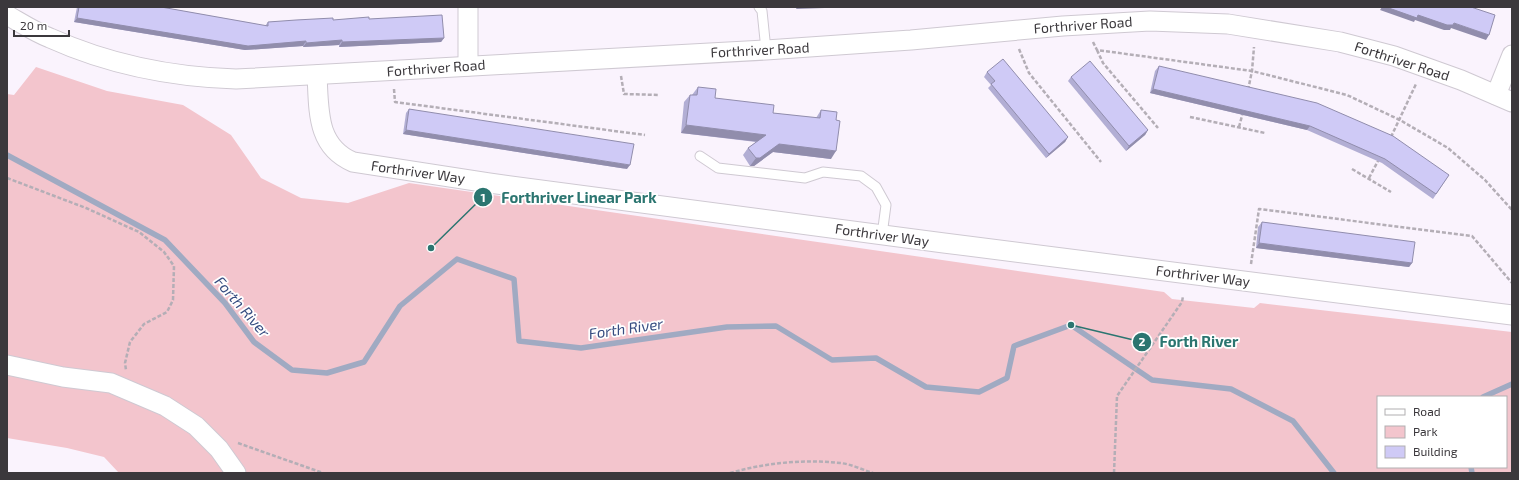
<svg xmlns="http://www.w3.org/2000/svg" width="1519" height="480" font-family="'Exo 2',sans-serif">
  <rect width="100%" height="100%" fill="#faf3fd"/>
  <path fill="#f3c5cd" fill-rule="evenodd" d="M36,67L107,91L183,105L231,135L261,178L301,198L348,203L409,183L1164,292L1172,299L1254,308L1260,303L1512,332V473H119L104,457L67,448L7,438V94L14,95ZM1378,397H1506V467H1378Z"/>
  <g fill="none" stroke-linecap="round" stroke-linejoin="round">
    <g stroke="#a0aac2" stroke-width="5.5">
      <polyline points="7,155 165,240 225,303 254,342 292,370 327,373 364,362 400,306 457,259 514,279 519,341 581,348 727,327 776,326 832,360 876,358 926,387 979,392 1007,378 1014,346 1071,325 1152,380 1231,389 1293,421 1334,473"/>
      <polyline points="1483,397 1512,384"/>
      <polyline points="1471,467 1472,473"/>
    </g>
    <defs>
      <g id="service">
        <polyline points="759,7 762,11 766,50"/>
        <polyline points="700,156 718,168 805,178 823,172 861,176 876,187 886,205 882,235"/>
      </g>
      <g id="minor">
        <polyline points="468,7 468,66"/>
        <path d="M7,15C21,23 35,32 50,38C110,65 171,77 236,79L766,50L911,40L1063,26L1150,21L1228,24L1340,42L1394,56L1461,80L1512,102"/>
        <path d="M317,75C319,110 316,146 353,162L489,183L944,243L1512,315"/>
        <polyline points="1496,95 1512,55"/>
        <polyline points="7,365 63,377 111,383 165,406 196,426 219,449 236,473"/>
      </g>
    </defs>
    <use href="#service" stroke="#cfc9d2" stroke-width="11"/>
    <use href="#minor" stroke="#cfc9d2" stroke-width="21"/>
    <g stroke="#b4aeb6" stroke-width="2.5" stroke-dasharray="4 2" stroke-linecap="butt">
      <polyline points="1093,42 1097,50 1252,71 1347,95 1400,120 1448,148 1485,180 1512,210"/>
      <polyline points="1019,49 1029,73 1101,162"/>
      <polyline points="1097,50 1103,63 1158,128"/>
      <polyline points="621,76 624,94 659,95"/>
      <polyline points="394,89 395,102 645,135"/>
      <polyline points="1248,90 1252,71 1254,47"/>
      <polyline points="1190,117 1265,133"/>
      <polyline points="1239,127 1243,112"/>
      <polyline points="1391,137 1416,84"/>
      <polyline points="1352,169 1391,192"/>
      <polyline points="7,178 86,208 139,232 164,252 174,266 173,300 167,312 144,324 130,342 125,363 126,370"/>
      <polyline points="1369,178 1379,159"/>
      <polyline points="1251,264 1259,209 1472,236 1512,283"/>
      <polyline points="238,443 323,473"/>
      <path d="M730,473C765,463 803,459 840,463C851,464 863,470 873,473"/>
      <polyline points="1114,473 1117,396 1182,302 1183,296"/>
    </g>
    <use href="#service" stroke="#fff" stroke-width="9"/>
    <use href="#minor" stroke="#fff" stroke-width="19"/>
  </g>
  <g fill="#b2aed4">
    <polygon points="77,7 161,7 265,26 268,22 369,19 444,38 441,42 339,47 339,45 303,47 303,46 245,50 74,22"/>
    <polygon points="1159,66 1449,175 1433,199 1382,163 1307,130 1150,93 1155,71"/>
    <polygon points="987,72 1068,137 1065,142 1046,158 988,88 991,85 984,77"/>
    <polygon points="1071,77 1148,130 1145,135 1126,151 1068,81"/>
    <polygon points="698,87 715,98 773,113 816,118 821,110 831,159 773,152 754,166 750,166 743,155 748,148 756,142 681,133 684,102 690,95 692,95"/>
    <polygon points="409,109 627,169 403,134 406,113"/>
    <polygon points="1262,222 1412,263 1409,267 1256,248 1258,227"/>
  </g>
  <g fill="#918dac">
    <polygon points="797,7 853,7 796,9"/>
    <polygon points="1382,7 1386,7 1454,23 1489,35 1486,40 1451,28 1450,30 1444,30 1415,20 1414,22 1380,10"/>
    <polygon points="77,18 306,41 303,46 245,50 74,22"/>
    <polygon points="444,38 441,42 339,47 342,42"/>
    <polygon points="342,40 339,45 303,47 306,43"/>
    <polygon points="1153,89 1310,126 1307,130 1150,93"/>
    <polygon points="686,125 766,135 760,142 681,133"/>
    <polygon points="406,130 630,165 627,169 403,134"/>
    <polygon points="1148,130 1145,135 1126,151 1129,146"/>
    <polygon points="1068,137 1065,142 1046,158 1049,154"/>
    <polygon points="779,144 836,151 831,159 773,152 754,166 750,166 756,158"/>
    <polygon points="1259,243 1412,263 1409,267 1256,248"/>
  </g>
  <g fill="#cfcaf6" stroke="#918dac">
    <polygon points="79,7 161,7 268,26 268,22 296,20 333,18 333,20 369,17 369,19 442,15 444,38 342,42 342,40 306,43 306,41 248,46 77,18"/>
    <polygon points="1386,7 1471,7 1495,15 1489,35 1454,23 1453,25 1447,25 1418,15 1417,18"/>
    <polygon points="1003,59 1068,137 1049,154 991,84 995,81 987,72"/>
    <polygon points="1090,61 1148,130 1129,146 1071,77"/>
    <polygon points="1159,66 1317,103 1393,136 1449,175 1436,194 1385,159 1310,126 1153,89"/>
    <polygon points="698,87 716,89 715,98 774,105 773,113 820,118 821,110 837,112 836,120 840,121 836,151 779,144 760,158 756,158 748,148 766,135 686,125 690,95 697,95"/>
    <polygon points="409,109 634,144 630,165 406,130"/>
    <polygon points="1262,222 1415,242 1412,263 1259,243"/>
  </g>
  <g text-anchor="middle" stroke-width="3.5" stroke-linejoin="round" paint-order="stroke">
    <g font-size="14" fill="#3b383c" stroke="#fff">
      <text transform="translate(1083 25) rotate(-4)" y="5">Forthriver Road</text>
      <text transform="translate(760 50) rotate(-3)" y="5">Forthriver Road</text>
      <text transform="translate(1402 61) rotate(18)" y="5">Forthriver Road</text>
      <text transform="translate(436 68) rotate(-4)" y="5">Forthriver Road</text>
      <text transform="translate(418 172) rotate(8)" y="5">Forthriver Way</text>
      <text transform="translate(882 235) rotate(8)" y="5">Forthriver Way</text>
      <text transform="translate(1203 276) rotate(7)" y="5">Forthriver Way</text>
    </g>
    <g font-size="15" font-style="italic" fill="#374d81" stroke="#fff">
      <text transform="translate(242 307) rotate(49)" y="5">Forth River</text>
      <text transform="translate(626 329) rotate(-8)" y="5">Forth River</text>
    </g>
  </g>
  <path fill="none" stroke="#2b7570" stroke-width="1.5" d="M431 248L483 197M1071 325L1142 342"/>
  <g fill="#2b7570" stroke="#fff" stroke-width="1.5">
    <circle cx="431" cy="248" r="4"/>
    <circle cx="1071" cy="325" r="4"/>
    <circle cx="483" cy="197" r="10"/>
    <circle cx="1142" cy="342" r="10"/>
  </g>
  <g font-size="12" text-anchor="middle" font-weight="bold" fill="#fff">
    <text x="483" y="202">1</text>
    <text x="1142" y="346">2</text>
  </g>
  <g font-size="15" text-anchor="middle" font-weight="bold" fill="#2b7570" stroke="#fff" stroke-width="3.5" stroke-linejoin="round" paint-order="stroke">
    <text x="579" y="203">Forthriver Linear Park</text>
    <text x="1199" y="347">Forth River</text>
  </g>
  <rect width="1519" height="480" fill="none" stroke="#3b383c" stroke-width="16"/>
  <rect x="1377" y="396" width="130" height="72" fill="#ffffff" stroke="#b1afb1"/>
  <rect x="1385" y="409" width="20" height="6" fill="#ffffff" stroke="#b1afb1"/>
  <text x="1413" y="416" font-size="12" fill="#3b383c">Road</text>
  <rect x="1385" y="426" width="20" height="12" fill="#f3c5cd" stroke="#b1afb1"/>
  <text x="1413" y="436" font-size="12" fill="#3b383c">Park</text>
  <rect x="1385" y="446" width="20" height="12" fill="#cfcaf6" stroke="#b1afb1"/>
  <text x="1413" y="456" font-size="12" fill="#3b383c">Building</text>
  <path d="M14 30v6h55v-6" fill="none" stroke="#3b383c" stroke-width="2"/>
  <text x="20" y="30" font-size="12" fill="#3b383c" stroke="#ffffff" stroke-width="3" paint-order="stroke">20 m</text>
</svg>
